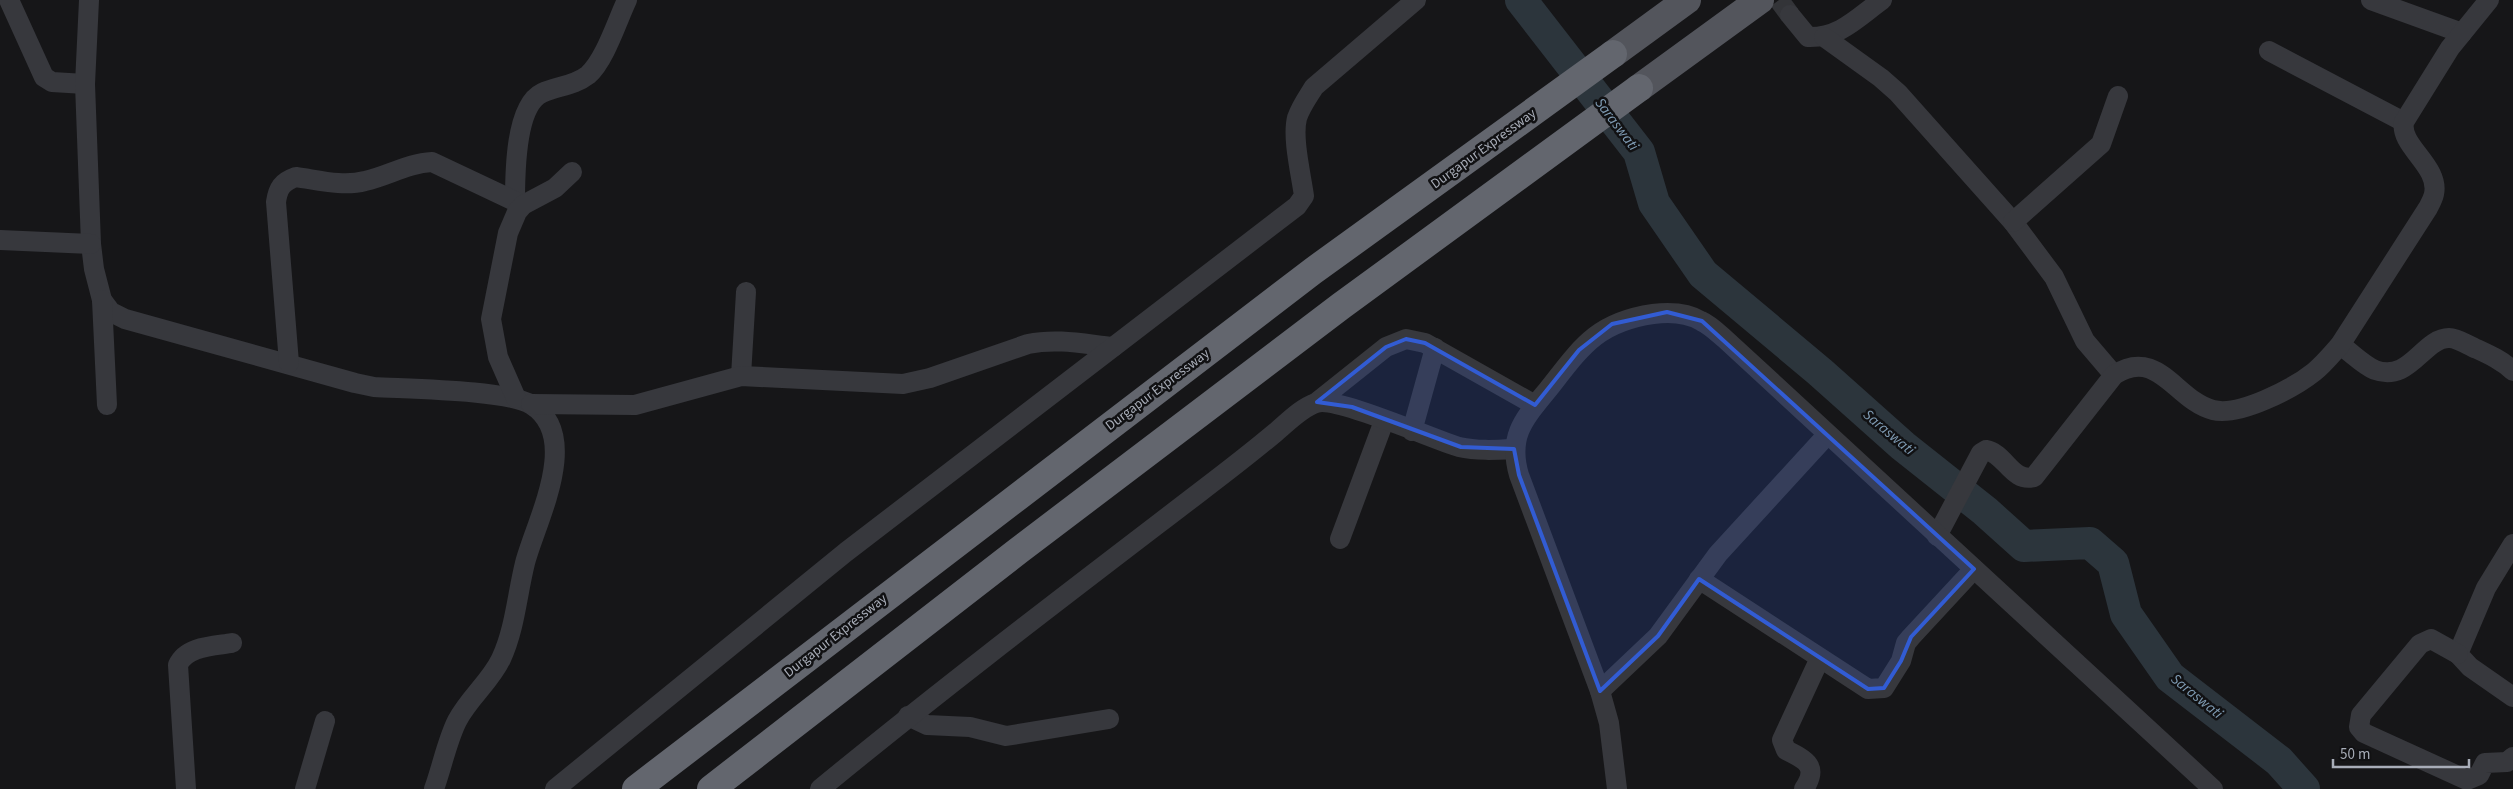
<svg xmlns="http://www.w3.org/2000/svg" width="2513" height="789" font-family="'Source Sans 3',sans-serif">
  <rect width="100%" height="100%" fill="#161618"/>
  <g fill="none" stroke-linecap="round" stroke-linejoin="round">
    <polyline stroke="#2c353c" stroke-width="32" points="1521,0 1639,152 1654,203 1703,274 1820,372 1903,446 1985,511 2024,546 2090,543 2113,563 2126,614 2170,677 2279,761 2304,789"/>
    <polyline stroke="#333438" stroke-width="20" stroke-dasharray="20 10" stroke-linecap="butt" points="1779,0 1790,15"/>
    <g stroke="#37383d" stroke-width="20">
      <polyline points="9,0 44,77 52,82 85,84"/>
      <path d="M89,0L85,84L91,244L94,269L102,300L111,312L125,319L355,383L374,387C407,389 509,390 532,405C582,437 536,521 525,563C517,595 515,629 501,659C490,682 469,698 457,721C447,741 442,767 434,789"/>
      <polyline points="2371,0 2462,33"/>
      <path d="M1790,15L1808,37C1840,38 1857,18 1882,0"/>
      <polyline points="1824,37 1881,78 1898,93 2013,222 2054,277 2085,341 2114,375"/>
      <polyline points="2269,51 2404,122"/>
      <path d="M515,201C515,175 515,106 542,93C557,86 574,86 588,75C605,60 617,21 627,0"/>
      <polyline points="2013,222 2101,144 2118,96"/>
      <polyline points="0,240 91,244"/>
      <polyline points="102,300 107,405"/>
      <path d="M2340,345C2351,352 2363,365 2375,370C2410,383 2423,338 2449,338C2458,338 2469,346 2477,349C2490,355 2503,361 2513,371"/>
      <path d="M289,363L276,202C278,188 282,182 296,177C318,180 343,187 365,181C388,176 408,163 432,162L523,205"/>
      <polyline points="741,376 746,292"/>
      <polyline points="516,398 498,357 491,319 508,233 517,212 523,205 555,188 572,172"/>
      <polyline points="1317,402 1386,347 1406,339 1425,343 1535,405"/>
      <path d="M531,404L635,405L741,376L903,384L930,378L1028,344C1057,338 1084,344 1113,347"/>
      <polyline points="1412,431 1435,348"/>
      <path d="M1937,536L1981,453L1986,450C2005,453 2012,483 2034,477L2114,375C2158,346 2176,401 2213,410C2239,417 2294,388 2314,372C2324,364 2332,354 2340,345L2428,208C2430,204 2433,199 2434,194C2440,166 2399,146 2404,122L2450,48L2489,0"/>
      <polyline points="1340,539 1384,421"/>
      <polyline points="2513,544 2486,588 2458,654 2470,667 2513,697"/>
      <polyline points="1699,579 1868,689 1884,688 1901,661 1906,643 1911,637 1974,569"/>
      <polyline points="2458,654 2431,639 2420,644 2361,715 2359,727 2364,733 2467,780 2479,775 2485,763 2507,762 2513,757"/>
      <polyline points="1600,691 1658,636 1718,554 1827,435"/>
      <polyline points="908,716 927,725 970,727 1006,736 1109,719"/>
      <path d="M186,789L178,665C186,646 214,646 232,643"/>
      <polyline points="305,789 325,721"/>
      <path d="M555,789L846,552L1297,206L1304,196C1301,174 1292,138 1297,118C1301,106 1308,97 1314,87L1416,0"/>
      <path d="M820,789C944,687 1072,590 1200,492C1225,473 1251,453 1276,432C1288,422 1301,408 1316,403C1336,396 1432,439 1459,447C1477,451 1495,450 1514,449"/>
      <path d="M1617,789L1609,723L1600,691L1519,475C1507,434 1526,417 1550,387C1582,346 1598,322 1653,314C1669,312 1686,312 1701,321C1710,325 1718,333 1725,339L2213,789"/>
      <path d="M1804,789C1819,766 1806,760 1786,750L1782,740L1820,658"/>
    </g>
    <g stroke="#53555c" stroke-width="28">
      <polyline points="1613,54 1687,0"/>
      <polyline points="1639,88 1760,0"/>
    </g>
    <g stroke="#63666e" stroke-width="28">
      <polyline points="636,789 1313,271 1613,54"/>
      <polyline points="711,789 1018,551 1341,306 1639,88"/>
    </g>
  </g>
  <path fill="#325cd3" fill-opacity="0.2" stroke="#325cd3" stroke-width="4" stroke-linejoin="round" d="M1667,312L1702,321L1974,569L1911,637L1901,661L1884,688L1868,689L1699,579L1658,636L1600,691L1519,475L1514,449L1461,447L1352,407L1317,402L1386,347L1406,339L1425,343L1535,405L1579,350L1612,324Z"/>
  <g text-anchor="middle" stroke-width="5" stroke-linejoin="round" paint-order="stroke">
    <g font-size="14" fill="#a8adb8" stroke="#111113">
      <text transform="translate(1483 148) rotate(-36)" y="5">Durgapur Expressway</text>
      <text transform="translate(1157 389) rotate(-37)" y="5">Durgapur Expressway</text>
      <text transform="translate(835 635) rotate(-38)" y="5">Durgapur Expressway</text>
    </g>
    <g font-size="15" font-style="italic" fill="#7f9bb3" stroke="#111113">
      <text transform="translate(1617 124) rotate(53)" y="5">Saraswati</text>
      <text transform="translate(1889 432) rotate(40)" y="5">Saraswati</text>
      <text transform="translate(2197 696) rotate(39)" y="5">Saraswati</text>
    </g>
  </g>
  <path d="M2333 759v8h136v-8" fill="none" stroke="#a8adb8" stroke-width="2.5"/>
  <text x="2340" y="759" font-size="15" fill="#a8adb8" stroke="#111113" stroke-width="4" paint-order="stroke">50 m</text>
</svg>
